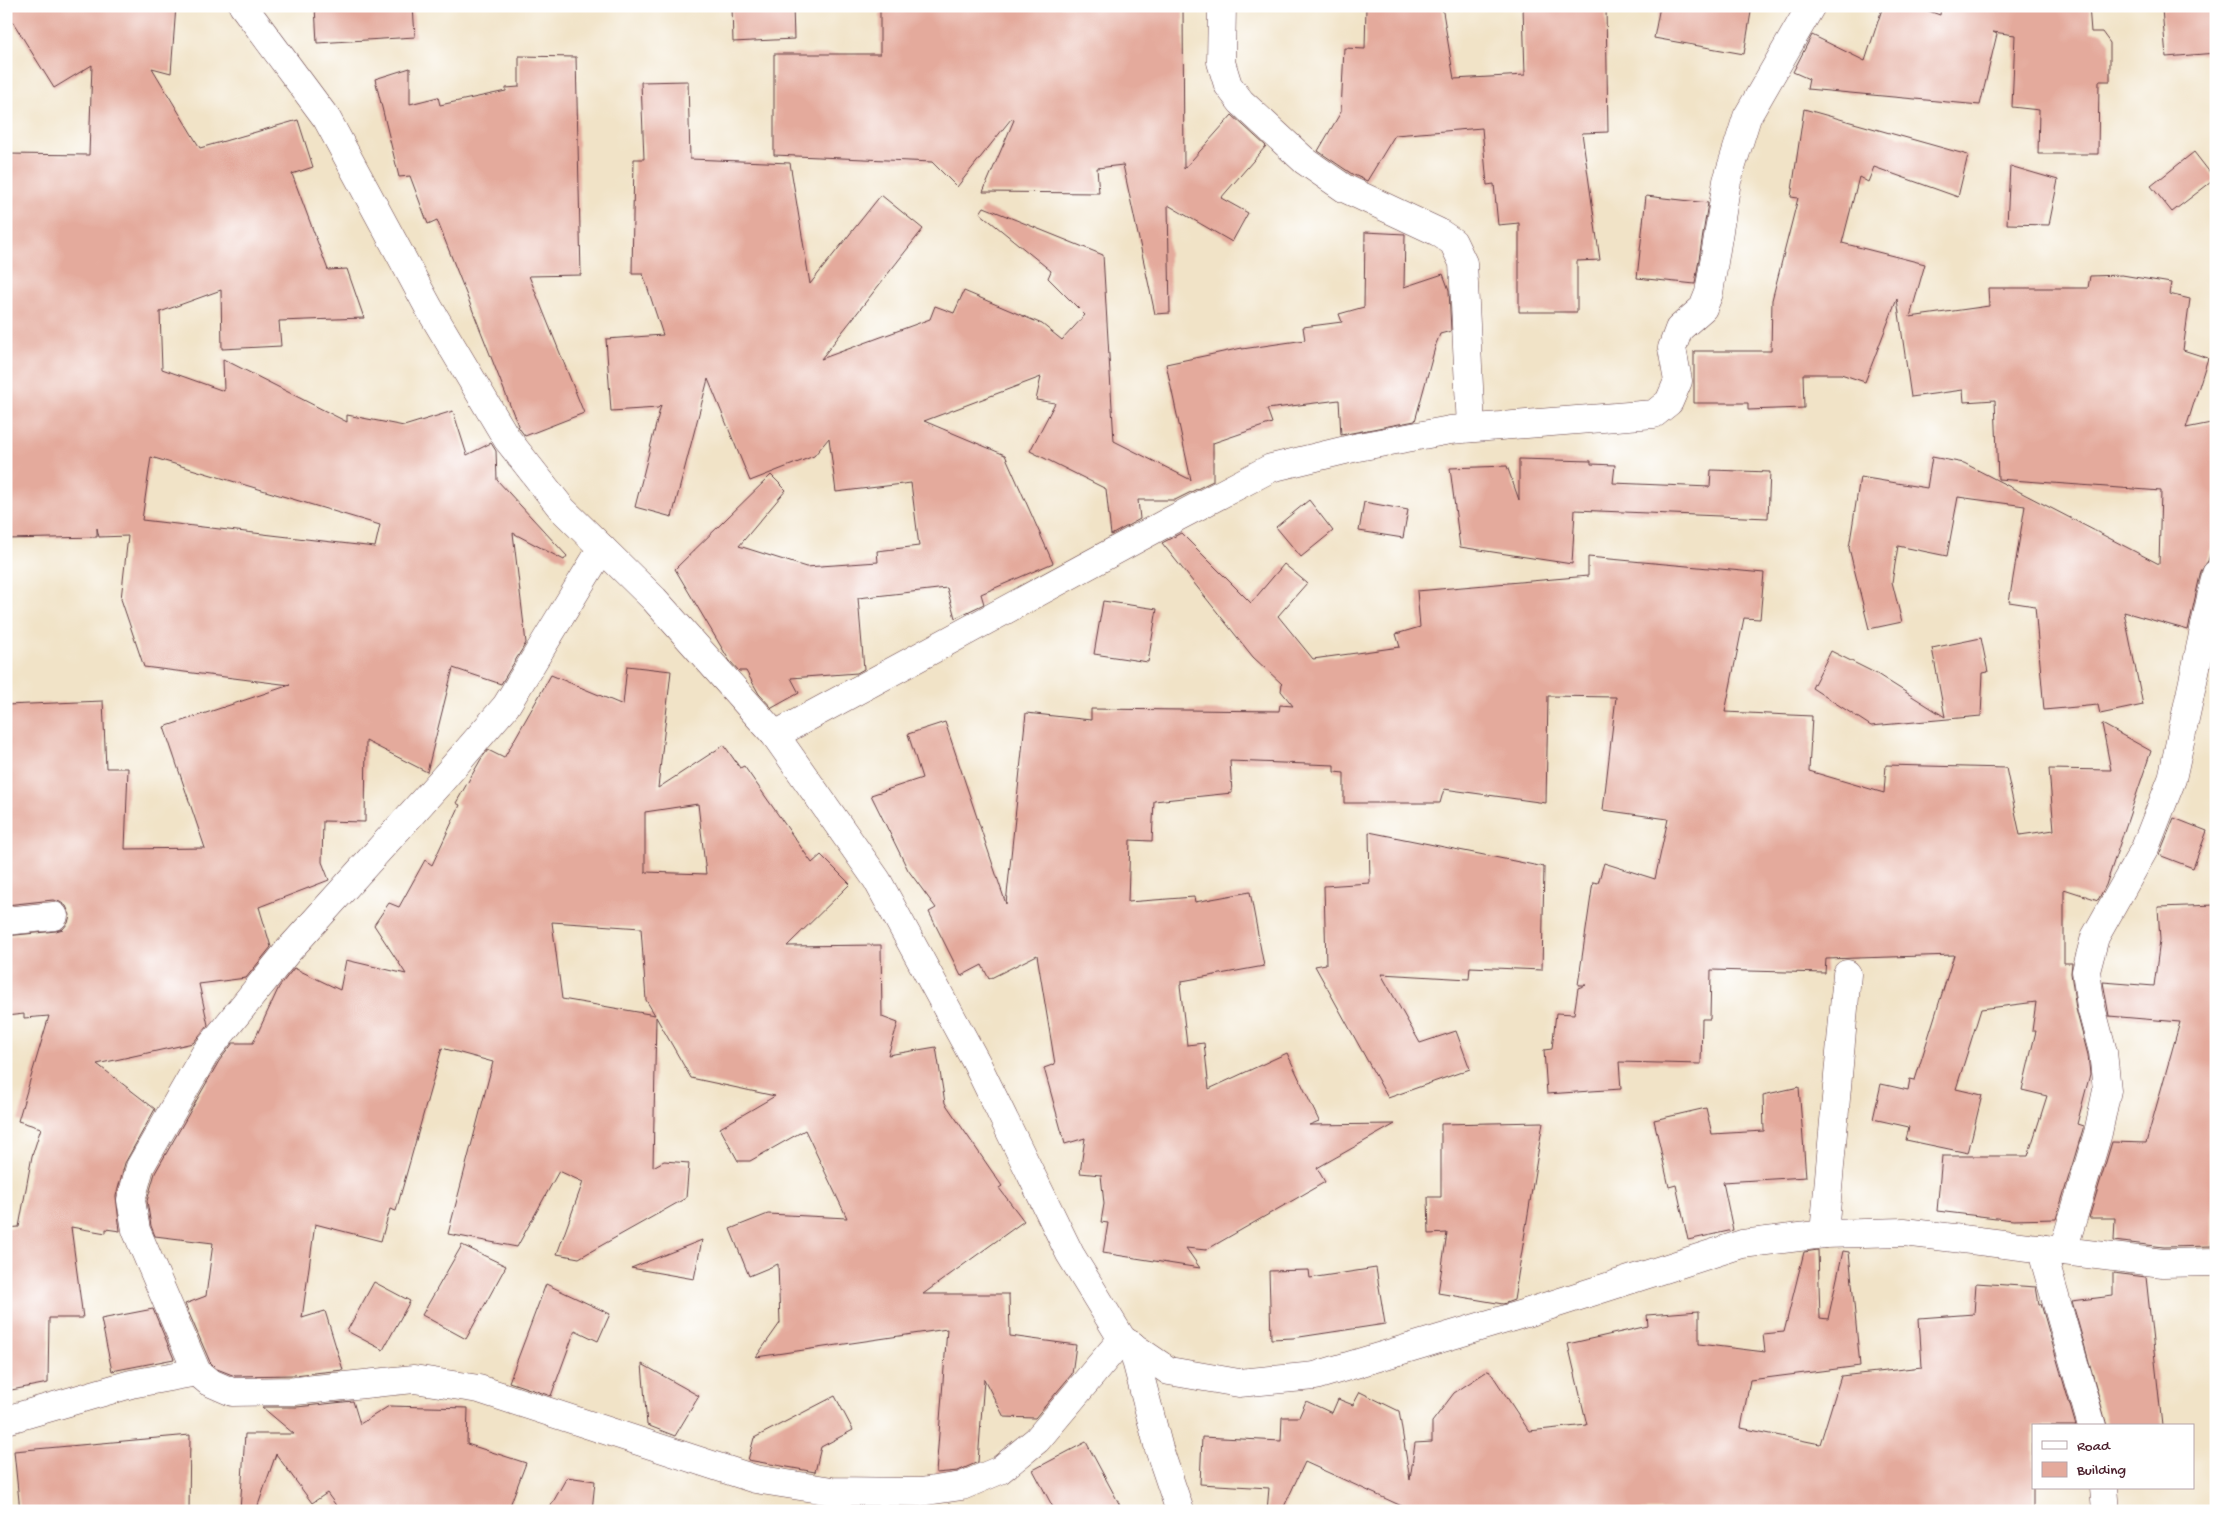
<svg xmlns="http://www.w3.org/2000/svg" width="2222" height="1517" font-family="'Gochi Hand',sans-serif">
  <rect width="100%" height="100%" fill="#fff"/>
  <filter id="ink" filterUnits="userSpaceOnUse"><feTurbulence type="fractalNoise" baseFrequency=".02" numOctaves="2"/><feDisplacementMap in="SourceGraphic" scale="10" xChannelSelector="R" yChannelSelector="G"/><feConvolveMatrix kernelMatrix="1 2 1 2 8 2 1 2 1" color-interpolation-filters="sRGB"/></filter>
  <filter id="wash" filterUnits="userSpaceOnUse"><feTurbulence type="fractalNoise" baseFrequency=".0096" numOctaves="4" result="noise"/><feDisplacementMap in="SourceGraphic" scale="20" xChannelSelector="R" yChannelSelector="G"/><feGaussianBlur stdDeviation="1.12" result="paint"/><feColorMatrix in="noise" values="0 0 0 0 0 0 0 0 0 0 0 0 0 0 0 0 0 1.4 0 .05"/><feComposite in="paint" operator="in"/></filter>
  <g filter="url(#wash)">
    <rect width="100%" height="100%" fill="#f1e3c7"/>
    <g id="blocks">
      <g fill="#e4aa9c" fill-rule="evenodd">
        <path d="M6,6H176L171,73L152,68L200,148L298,120L313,167L292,174L328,270L347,269L364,318L279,321L281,346L222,349L221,290L160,312L162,369L224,391L223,359L347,422V415L404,426L453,411L467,455L491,443L496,451L497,480L567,556L564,560L513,533L526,643L501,684L453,668L427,772L366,741L365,822L323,821L322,862L329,880L259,907L271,947L246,978L199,984L208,1025L193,1043L97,1064L155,1109L125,1163L116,1196L120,1231L106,1229V1233L71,1227L83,1318H49L48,1383L6,1391V1228L19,1227L32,1156L41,1128L18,1121L49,1016L24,1018V1014L6,1016V936L56,931L63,929L68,923L70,915L66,906L60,902L53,900L6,905V705L103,701L106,768H128L125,849L205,848L164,727L290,685L144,667L121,599L128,536L99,537L97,528V537L6,539V154L89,155L92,65L54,88L6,11ZM151,457L380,525L375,547L142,520Z"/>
        <polygon points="315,6 413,6 415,37 317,43"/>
        <polygon points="732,6 793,6 794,39 733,42"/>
        <polygon points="1183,6 1184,169 1232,115 1266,146 1221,198 1248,213 1232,242 1168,205 1170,313 1155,314 1123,165 1097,168 1099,193 983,192 1014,120 1011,119 957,187 932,162 774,155 774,54 880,54 880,7"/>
        <polygon points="1366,6 1442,6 1454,79 1525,75 1523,6 1606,6 1608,132 1582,133 1600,260 1577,261 1577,312 1519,312 1519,223 1498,225 1494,184 1487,185 1482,128 1395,135 1367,181 1352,174 1318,151 1341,112 1344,48 1365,49"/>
        <polygon points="1660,6 1752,6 1744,54 1654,38"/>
        <polygon points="1883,6 1915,6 1940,15 1941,6 2089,6 2091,32 2102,32 2110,43 2110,81 2099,81 2098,154 2038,154 2039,110 2012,107 2015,35 1993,32 1997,34 1980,105 1807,89 1809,79 1793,72 1812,35 1865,61"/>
        <polygon points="2216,6 2216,53 2166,57 2162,9"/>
        <polygon points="519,56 576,57 581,275 529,276 584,413 525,436 519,428 437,220 428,224 410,176 399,177 375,79 410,68 410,104 438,97 440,105 506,91 506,88 519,87"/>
        <polygon points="688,81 690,159 790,163 810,284 881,195 923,229 821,359 930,319 935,306 954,313 964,291 1042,324 1062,340 1085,315 1048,278 1051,271 980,213 984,207 1103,255 1114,441 1191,480 1166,364 1242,348 1242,349 1305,340 1303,327 1342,322 1339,314 1364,307 1365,232 1405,234 1404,287 1443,274 1449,290 1451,331 1440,334 1436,344 1415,421 1341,435 1339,400 1267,409 1272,423 1213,443 1213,481 1175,500 1138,500 1140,519 1111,535 1106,489 1030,451 1055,403 1036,400 1041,377 924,421 1005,455 1053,563 981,594 984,604 955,618 947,588 858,598 864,669 857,673 791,678 799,693 772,708 759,694 746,671 739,671 729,660 675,569 771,475 786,490 739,546 806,567 878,562 877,551 919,546 911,483 836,492 829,438 814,456 750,481 708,379 672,517 635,507 661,405 658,408 611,411 606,339 663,335 643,274 632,274 634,159 644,159 641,82"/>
        <polygon points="1804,109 1968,155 1958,197 1874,167 1868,182 1859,177 1842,243 1925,264 1910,317 1989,306 1988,288 2088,288 2090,276 2122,275 2171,283 2169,294 2190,299 2183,350 2208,358 2186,428 2216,422 2216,534 2208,561 2201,571 2188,630 2124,612 2143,705 2100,714 2098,705 2044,710 2035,606 2009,602 2025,506 1958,497 1947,556 1898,546 1892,582 1902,622 1869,629 1849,548 1860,477 1927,488 1932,457 1964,463 2159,564 2161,491 1998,479 1995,400 1964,402 1963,390 1911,397 1897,299 1865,382 1841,374 1803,374 1804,408 1748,410 1748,403 1694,403 1694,351 1771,351 1772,300 1798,198 1791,197"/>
        <polygon points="2194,152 2215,179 2172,212 2151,186"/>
        <polygon points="2010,166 2058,180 2049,225 2007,224"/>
        <polygon points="1646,196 1708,203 1695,284 1637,278"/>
        <polygon points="1519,459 1591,461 1591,464 1615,465 1613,483 1710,487 1711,470 1770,472 1768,518 1575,510 1572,564 1460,547 1450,468 1507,466 1519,500"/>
        <polygon points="1309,500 1333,531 1301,557 1276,527"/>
        <polygon points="1364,502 1408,510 1403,538 1359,531"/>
        <polygon points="1181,533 1251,603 1284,564 1307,583 1278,616 1313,659 1400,647 1396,634 1420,627 1417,591 1588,576 1588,557 1764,573 1760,619 1744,618 1725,712 1812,716 1809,771 1884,793 1886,765 2006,768 2020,835 2054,830 2049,769 2111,770 2102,724 2151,751 2106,885 2098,900 2064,889 2064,963 2072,963 2071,973 2076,1009 2088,1055 2090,1074 2077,1124 2083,1126 2083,1129 2056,1219 2013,1220 1937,1211 1942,1156 2028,1156 2047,1096 2022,1090 2036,1031 2032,1031 2036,1002 1981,1009 1956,1089 1982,1095 1968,1153 1906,1140 1909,1127 1873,1119 1881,1084 1908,1090 1910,1079 1915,1080 1954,955 1826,959 1825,973 1711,970 1710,1019 1702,1019 1701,1064 1619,1062 1621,1089 1547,1094 1544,1050 1552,1049 1556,1013 1574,1014 1578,988 1586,985 1578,985 1593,882 1598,883 1604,863 1655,879 1668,819 1603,810 1616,697 1548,696 1546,803 1444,789 1440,803 1344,803 1344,773 1334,772 1334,765 1230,761 1232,793 1154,801 1152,841 1130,840 1128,902 1194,897 1195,902 1250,892 1264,966 1182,981 1182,984 1180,985 1187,1045 1204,1043 1209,1089 1287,1053 1319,1121 1309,1125 1395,1124 1317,1168 1325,1182 1206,1250 1186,1248 1200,1268 1103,1253 1108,1223 1101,1222 1104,1204 1101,1175 1080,1173 1085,1138 1065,1144 1044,1068 1055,1064 1037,955 989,979 982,965 961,976 929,912 936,908 908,870 871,795 922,778 908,734 945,722 1006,904 1026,713 1091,720 1091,709 1279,711 1280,705 1293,706 1281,691 1282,684 1253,657 1162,543"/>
        <polygon points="1103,601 1157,609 1148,662 1094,654"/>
        <polygon points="1981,638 1988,672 1983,673 1981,716 1871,726 1812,688 1831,651 1877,674 1945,717 1932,648"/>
        <path d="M627,666L671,671L658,788L724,745L740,768L744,766L812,863L821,855L850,884L787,946L881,945L882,1017L898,1023L888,1055L936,1047L945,1103L1002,1186L999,1188L1024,1221L923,1294H1009L1010,1336L1076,1345L1072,1374L1035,1418L1004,1417L984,1379L978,1462L958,1471L936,1473L947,1329L756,1357L780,1323L778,1264L749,1276L730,1229L768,1214L847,1218L805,1130L750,1161H738L720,1128L775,1096L691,1078L656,1017L653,1167L664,1161L689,1163L686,1198L579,1258L557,1254L583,1182L559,1171L517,1247L448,1234L493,1062L442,1048L396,1211L390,1209L381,1241L315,1224L302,1318L325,1311L343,1370L294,1375L235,1376L217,1369L210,1362L185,1304L206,1296L213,1243L155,1236L151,1226L147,1201L155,1173L219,1061L233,1043H253L279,987L294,968L340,990L346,960L406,974L374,925L389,903L399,907L425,860L432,865L460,805L456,803L481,759L488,750L504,758L551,675L623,705ZM698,804L706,874L645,872V812ZM552,922L641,928L646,1000L655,1015L562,999Z"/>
        <polygon points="2174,818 2207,831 2193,868 2159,855"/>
        <polygon points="1369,832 1544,867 1542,970 1470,967 1469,979 1381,974 1420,1043 1456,1031 1470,1069 1388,1098 1315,966 1326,964 1324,886 1370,883"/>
        <polygon points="2216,905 2216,1185 2213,1184 2212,1246 2164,1247 2114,1241 2115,1218 2089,1218 2112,1142 2146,1143 2180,1022 2109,1016 2103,982 2154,986 2160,940 2158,907"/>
        <polygon points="1799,1087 1806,1177 1723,1182 1733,1230 1688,1240 1676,1185 1669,1187 1654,1120 1706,1108 1712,1134 1764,1131 1763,1095"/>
        <polygon points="1543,1122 1514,1300 1503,1304 1438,1293 1447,1233 1429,1234 1428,1197 1441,1197 1441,1124"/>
        <polygon points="702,1240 694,1279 631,1268"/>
        <polygon points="462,1245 506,1266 466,1339 422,1315"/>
        <polygon points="1818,1250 1820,1318 1828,1319 1843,1251 1849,1252 1860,1366 1750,1380 1741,1428 1820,1444 1841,1376 1922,1367 1919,1318 1974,1314 1976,1283 2036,1287 2039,1304 2041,1304 2076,1426 2033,1426 2033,1511 1405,1511 1406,1508 1305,1462 1282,1511 1267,1511 1269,1488 1200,1484 1202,1437 1281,1441 1282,1417 1299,1417 1306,1401 1332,1413 1338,1399 1353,1405 1360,1392 1399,1411 1410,1480 1415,1443 1432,1442 1432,1422 1454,1393 1489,1370 1529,1431 1587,1425 1568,1344 1648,1326 1647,1315 1699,1311 1699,1344 1765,1352 1763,1334 1784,1332 1804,1252"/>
        <polygon points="1376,1268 1385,1324 1293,1338 1271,1339 1269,1271 1309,1270 1310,1278"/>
        <polygon points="2113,1273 2146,1277 2162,1426 2107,1426 2072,1301 2113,1296"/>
        <polygon points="374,1282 410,1301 383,1350 347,1331"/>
        <polygon points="546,1284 610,1314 598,1341 575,1330 551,1396 509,1382"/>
        <polygon points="153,1309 174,1359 112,1371 101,1319"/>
        <polygon points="642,1364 699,1396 675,1436 647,1425"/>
        <polygon points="835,1396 853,1430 821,1447 815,1472 748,1460 754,1438"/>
        <polygon points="353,1401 360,1424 389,1406 468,1408 467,1444 526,1463 508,1511 340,1511 327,1493 312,1503 276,1454 256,1511 240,1511 245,1434 294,1434 262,1407 297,1407"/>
        <polygon points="190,1435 189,1511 20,1511 14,1451"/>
        <polygon points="1086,1442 1123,1511 1055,1511 1033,1470"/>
        <polygon points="567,1477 595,1481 592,1511 548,1511"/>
      </g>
    </g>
  </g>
  <g filter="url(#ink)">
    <use href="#blocks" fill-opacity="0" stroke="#633c42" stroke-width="1"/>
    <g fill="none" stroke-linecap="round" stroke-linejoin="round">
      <defs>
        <g id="minor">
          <polyline points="243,6 327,119 429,308 507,439 562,509 654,599 775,735 877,880 976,1062 1070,1254 1122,1339 1169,1371 1239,1383 1315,1376 1526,1313 1742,1244 1824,1234 1904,1232 2163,1263 2216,1262"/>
          <polyline points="1222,6 1221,62 1228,85 1241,102 1305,161 1344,188 1438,232 1453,242 1463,263 1471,428"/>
          <polyline points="602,548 506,706 442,780 287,952 206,1052 140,1167 131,1200 136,1230 197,1372 209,1382 232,1392 295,1391 414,1379 479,1389 755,1479 832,1491 920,1492 962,1486 1000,1470 1037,1440 1122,1339"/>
          <polyline points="775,735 1166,523 1271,468 1358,447 1450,430 1654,414 1669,402 1678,381 1672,348 1679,329 1703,308 1709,293 1727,181 1747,117 1811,6"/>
          <polyline points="6,921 54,916"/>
          <polyline points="1824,1234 1847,974"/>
          <polyline points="2041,1248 2092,1426"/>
          <polyline points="2063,1251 2098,1133 2107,1090 2103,1052 2091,1007 2086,971 2095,937 2145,848 2172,779 2216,574"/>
          <polyline points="1132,1345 1159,1449 1180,1511"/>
          <polyline points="6,1420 131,1384 197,1372"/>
          <polyline points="2104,1488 2106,1511"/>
        </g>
      </defs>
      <use href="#minor" stroke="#633c42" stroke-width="29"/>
      <use href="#minor" stroke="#fff" stroke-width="28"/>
    </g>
  </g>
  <rect width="2222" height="1517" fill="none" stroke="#fff" stroke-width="25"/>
  <rect x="2032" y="1424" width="162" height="65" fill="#ffffff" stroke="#b7a5aa"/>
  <rect x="2042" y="1441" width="25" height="8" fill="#ffffff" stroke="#b7a5aa"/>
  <text x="2077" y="1450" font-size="15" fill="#4a1f2b">Road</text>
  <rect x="2042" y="1462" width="25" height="15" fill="#e4aa9c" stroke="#b7a5aa"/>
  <text x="2077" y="1474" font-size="15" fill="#4a1f2b">Building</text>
</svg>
